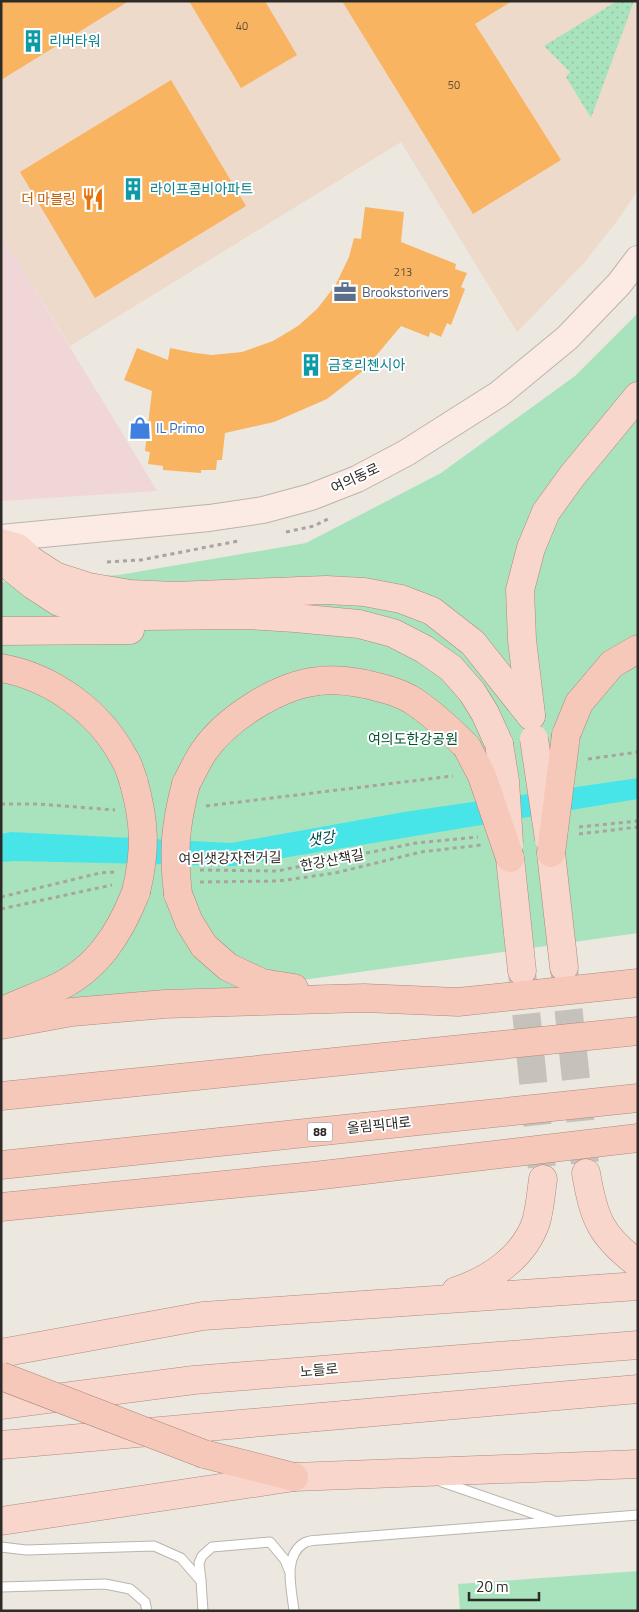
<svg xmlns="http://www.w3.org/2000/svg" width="639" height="1612" font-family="'Titillium Web','Noto Sans KR',sans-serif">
  <defs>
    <pattern id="grass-dots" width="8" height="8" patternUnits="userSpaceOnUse" patternTransform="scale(1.25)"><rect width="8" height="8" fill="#a9e3be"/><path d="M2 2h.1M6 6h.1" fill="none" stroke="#92c3a3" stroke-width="1.8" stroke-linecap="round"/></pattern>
  </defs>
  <rect width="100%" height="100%" fill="#ece7df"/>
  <polygon fill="#eddaca" points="1,1 638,1 638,190 617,221 583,264 517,332 401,142 70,346 1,234"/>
  <polygon fill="#f1d6d8" points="1,234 147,474 157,491 1,501"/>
  <polygon fill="url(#grass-dots)" points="617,1 634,1 591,118 566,77 570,72 544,46"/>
  <g fill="#a9e3be">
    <polygon points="638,313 638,933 1,1022 1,582 119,575 306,543 441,473 575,376"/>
    <polygon points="638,1571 638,1611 460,1611 458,1584"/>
  </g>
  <polygon fill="#47e5e8" points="638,778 638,799 234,866 15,861 1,862 1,834 11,832 231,843 404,812"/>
  <g fill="#f8b461">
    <polygon points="1,1 129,1 1,80"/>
    <polygon points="189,1 265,1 297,55 241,88"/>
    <polygon points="342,1 512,1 475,24 561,160 473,214"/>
    <polygon points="171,80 246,206 95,298 20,172"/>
    <polygon points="365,207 404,212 401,242 456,264 455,269 467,273 461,287 465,289 451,325 447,323 441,337 430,332 429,337 401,326 364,370 327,399 274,422 225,433 222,460 217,460 216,470 201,470 201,473 163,470 163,466 148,464 150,452 145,451 152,391 124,380 137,348 168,360 170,348 195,353 212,355 242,352 273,341 298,326 317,309 335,286 349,257 354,238 361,239"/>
  </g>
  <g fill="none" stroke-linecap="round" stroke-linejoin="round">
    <g stroke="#c6c1ba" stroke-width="28" stroke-dasharray="28 14" stroke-linecap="butt">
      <polyline points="564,968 586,1173"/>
      <polyline points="522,972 543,1179"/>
    </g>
    <defs>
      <g id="service">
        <polyline points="442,1482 552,1520"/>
        <polyline points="1,1547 26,1550 154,1546 181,1558 201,1581 203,1611"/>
        <polyline points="201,1581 199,1563 202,1556 212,1547 270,1542 285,1560 289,1570"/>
        <polyline points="1,1587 105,1584 130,1589 145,1602 147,1611"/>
        <path d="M294,1611C292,1590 282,1557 304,1543C308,1541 316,1540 320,1540L638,1515"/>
      </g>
      <polyline id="secondary" points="1,538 209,518 263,510 311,497 357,479 406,453 499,394 567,338 619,284 638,259"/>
      <g id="primary">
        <polyline points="1,543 18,548 32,561 55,576 89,587 130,594 175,596 326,590 364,592 401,599 432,611 473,643 531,716"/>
        <polyline points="9,560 13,569 33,585 59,602 98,612 141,616 248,615 295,618 359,624 393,633 424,649 451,668 472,692 485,713 499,744"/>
        <polyline points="1,631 130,630"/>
        <polyline points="531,715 522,640 520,590 531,548 546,512 572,476 638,396"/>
        <polyline points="551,853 564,967"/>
        <polyline points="510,858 522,971"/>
        <path d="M586,1173C594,1219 600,1235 638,1264"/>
        <path d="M456,1291C490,1280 524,1257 536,1222C540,1208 541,1193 543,1179"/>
        <polyline points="1,1353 203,1316 638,1286"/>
        <polyline points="1,1405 194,1380 638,1345"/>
        <polyline points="1,1445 638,1389"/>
        <polyline points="1,1521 294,1477 638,1464"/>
      </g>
      <g id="trunk">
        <path d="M1,668C52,677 100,712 124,758C129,765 131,774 134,783"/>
        <polyline points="566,735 579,703 612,664 638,649"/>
        <path d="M186,784C192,773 197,761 204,751C227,718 279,685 319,681C334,679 350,681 365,684C382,688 400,692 415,702C434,715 451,731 467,747"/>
        <polyline points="178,894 189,922 204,946 228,967 262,983 294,988"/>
        <path d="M1,1012C18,1003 37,997 54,989C97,970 120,933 136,892"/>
        <polyline points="1,1025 72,1012 165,1004 364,998 458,1002 638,983"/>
        <polyline points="1,1096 638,1031"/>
        <polyline points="1,1165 638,1098"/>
        <polyline points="1,1207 314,1176 638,1138"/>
        <polyline points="204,1454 294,1477"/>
      </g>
    </defs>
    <use href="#service" stroke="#b9b4ad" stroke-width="11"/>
    <use href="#secondary" stroke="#b9b4ad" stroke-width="28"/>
    <use href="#primary" stroke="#ae897c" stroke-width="29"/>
    <use href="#trunk" stroke="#ae897c" stroke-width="29"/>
    <g stroke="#a8a49e" stroke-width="3" stroke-dasharray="4 4" stroke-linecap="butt">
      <polyline points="286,532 314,526 328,519"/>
      <polyline points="107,562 141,560 238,541"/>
      <polyline points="588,759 638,752"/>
      <polyline points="1,804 38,804 115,810"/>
      <polyline points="206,806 453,776"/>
      <polyline points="579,827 638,821"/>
      <polyline points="579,834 638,827"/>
      <polyline points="200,870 277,871 416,843 478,837"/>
      <polyline points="200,882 279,881 335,873 421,852 481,845"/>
      <polyline points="1,897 100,873 116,872"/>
      <polyline points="1,909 112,885"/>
    </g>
    <use href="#service" stroke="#fff" stroke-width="9"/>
    <use href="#secondary" stroke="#fcebe5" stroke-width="26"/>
    <use href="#primary" stroke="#f8d6cb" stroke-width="28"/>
    <use href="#trunk" stroke="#f6c8ba" stroke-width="28"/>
    <defs>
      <g id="primary-bridge">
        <polyline points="534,739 549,839"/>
        <polyline points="499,744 505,781 509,844"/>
      </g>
      <g id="trunk-bridge">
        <polyline points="467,747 482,776 510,858"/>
        <path d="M134,783C145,824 146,850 136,892"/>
        <polyline points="551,853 566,735"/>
        <path d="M178,894C173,852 175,826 186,784"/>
        <polyline points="1,1376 204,1454"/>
      </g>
    </defs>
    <use href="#primary-bridge" stroke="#ae897c" stroke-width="29" stroke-linecap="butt"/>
    <use href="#trunk-bridge" stroke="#ae897c" stroke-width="29" stroke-linecap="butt"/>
    <use href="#primary-bridge" stroke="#f8d6cb" stroke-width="28"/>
    <use href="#trunk-bridge" stroke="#f6c8ba" stroke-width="28"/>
  </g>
  <defs>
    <symbol id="building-bare" viewBox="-9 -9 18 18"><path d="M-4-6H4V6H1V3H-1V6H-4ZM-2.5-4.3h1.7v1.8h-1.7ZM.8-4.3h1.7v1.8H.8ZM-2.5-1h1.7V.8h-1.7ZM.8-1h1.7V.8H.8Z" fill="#0f9aa8" stroke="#fff" stroke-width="2.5" paint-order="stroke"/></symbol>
    <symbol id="restaurant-bare" viewBox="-9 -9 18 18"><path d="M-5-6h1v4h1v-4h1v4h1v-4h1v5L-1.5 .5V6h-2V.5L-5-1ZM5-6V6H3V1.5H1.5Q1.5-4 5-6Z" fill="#e8710a" stroke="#fff" stroke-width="2.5" paint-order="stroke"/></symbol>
    <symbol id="office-bare" viewBox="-9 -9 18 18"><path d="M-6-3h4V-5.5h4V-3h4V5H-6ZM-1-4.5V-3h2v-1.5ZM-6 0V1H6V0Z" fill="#5c6f8a" stroke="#fff" stroke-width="2.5" paint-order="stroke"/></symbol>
    <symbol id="shop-bare" viewBox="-9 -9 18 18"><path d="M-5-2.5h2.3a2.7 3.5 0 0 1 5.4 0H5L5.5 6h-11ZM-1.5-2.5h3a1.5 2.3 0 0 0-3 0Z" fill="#3f7fe0" stroke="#fff" stroke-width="2.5" paint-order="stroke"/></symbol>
  </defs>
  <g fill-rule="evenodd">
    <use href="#building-bare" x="17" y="25" width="32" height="32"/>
    <use href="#building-bare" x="117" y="173" width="32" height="32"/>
    <use href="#restaurant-bare" x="77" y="183" width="32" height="32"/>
    <use href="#office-bare" x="329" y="276" width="32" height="32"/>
    <use href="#building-bare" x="295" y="349" width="32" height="32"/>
    <use href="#shop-bare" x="124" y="412" width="32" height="32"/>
  </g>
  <g text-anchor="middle" stroke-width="4" stroke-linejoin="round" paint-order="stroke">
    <g font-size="11" fill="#604d36">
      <text x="242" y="30">40</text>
      <text x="454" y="89">50</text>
      <text x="403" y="276">213</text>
    </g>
    <rect fill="#fff" stroke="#6c6b68" stroke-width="1" x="307.5" y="1122.5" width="25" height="19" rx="4"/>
    <g font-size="12" font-weight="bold" fill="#2d2b28">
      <text x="320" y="1136">88</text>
    </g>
    <g font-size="14" fill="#0d838f" stroke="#fff" text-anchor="start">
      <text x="49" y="46">리버타워</text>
      <text x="150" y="194">라이프콤비아파트</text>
      <text x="328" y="370">금호리첸시아</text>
    </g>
    <g font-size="14" fill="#c56008" stroke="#fff" text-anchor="end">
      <text x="76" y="204">더 마블링</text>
    </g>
    <g font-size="14" fill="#4e5e75" stroke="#fff" text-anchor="start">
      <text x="362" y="297">Brookstorivers</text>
    </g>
    <g font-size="14" fill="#366cbe" stroke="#fff" text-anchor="start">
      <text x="156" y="433">IL Primo</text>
    </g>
    <g font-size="14" fill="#2d2b28" stroke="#fff">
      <text transform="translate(355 478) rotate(-25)" y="5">여의동로</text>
      <text transform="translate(230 858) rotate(-1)" y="5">여의샛강자전거길</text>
      <text transform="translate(332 860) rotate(-11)" y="5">한강산책길</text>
      <text transform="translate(379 1125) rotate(-6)" y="5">올림픽대로</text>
      <text transform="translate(319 1370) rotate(-5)" y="5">노들로</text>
    </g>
    <g font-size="14" fill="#00532e" stroke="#fff">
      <text x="413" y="744">여의도한강공원</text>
    </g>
    <g font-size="15" font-style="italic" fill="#004a4b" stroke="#fff">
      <text transform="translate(321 839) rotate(-9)" y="5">샛강</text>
    </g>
  </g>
  <rect width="639" height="1612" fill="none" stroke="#2d2b28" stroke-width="5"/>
  <path d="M469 1592v8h70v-8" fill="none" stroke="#2d2b28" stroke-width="2.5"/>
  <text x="476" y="1592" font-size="15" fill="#2d2b28" stroke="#ffffff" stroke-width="4" paint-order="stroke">20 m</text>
</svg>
